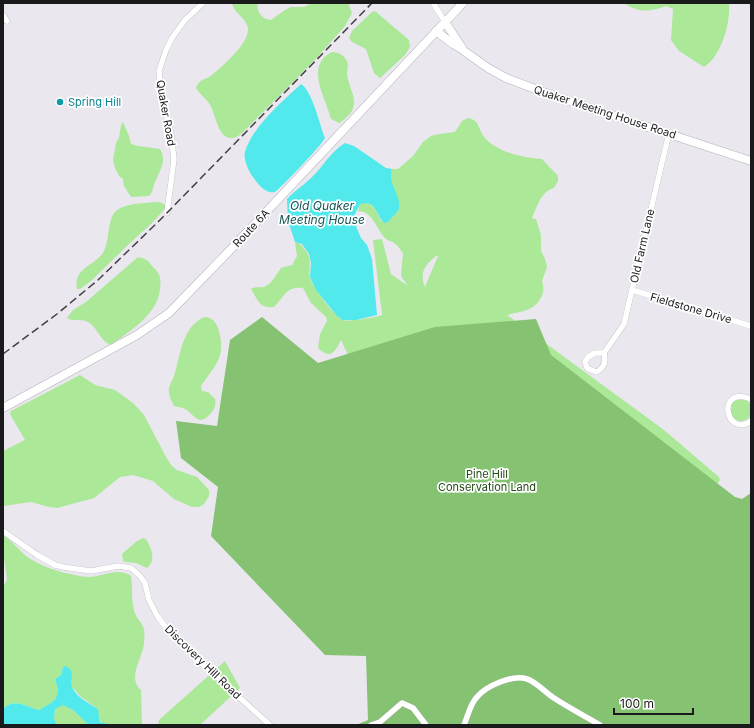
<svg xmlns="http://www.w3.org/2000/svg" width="754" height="728" font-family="Inter,sans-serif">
  <rect width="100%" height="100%" fill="#eae7ef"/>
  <g fill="#abe898" fill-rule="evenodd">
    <path d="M232,3H258C256,12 262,19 271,20L285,10L291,7H304L312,3H348L352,13L345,26L313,62L240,135C219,148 217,117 210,105C207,99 200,95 196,88C199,79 205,80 212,75C222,67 249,43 248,29C247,18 234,14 232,3Z"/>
    <path d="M624,3H729C731,22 721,57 704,67L679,51L671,40L673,9L666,6C650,12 638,13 624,3Z"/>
    <polygon points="375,11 409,40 410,47 405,55 380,78 374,73 366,49 352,42 349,38 352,31 372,12"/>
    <path d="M332,52C338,52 344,55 347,61C349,66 347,69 347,73C348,88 361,102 349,115C345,118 343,121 339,123L331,119C326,97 304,66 332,52Z"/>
    <path d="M468,118C480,120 478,130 485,138C497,152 524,158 542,159L558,176V181L554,188C541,191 537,207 532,218L536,219L541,235V251L545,259L547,267L542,281C544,288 544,294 540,299C533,312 520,311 507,315L664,430L719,477L720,480L718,483L658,533L357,374L341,340C335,352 331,360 318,348L320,334L327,321L326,317L311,303L303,288C286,286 285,296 274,307C259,309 258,300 251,289C256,286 259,288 264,287C272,284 276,275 281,268L292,265L297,256L295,242C302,244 302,246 306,251C313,260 308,268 310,278C313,287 335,318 344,320C350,322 377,317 382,315L373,240L382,239L391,274L408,286L401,276L403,253C400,250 398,245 394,243C392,241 388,241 386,239C375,228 374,212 358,211L360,203C373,201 376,210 381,221L388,222L390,217L397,212L390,176L392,169H398L413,156L423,142L431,136L439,134L455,132L462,121ZM436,256H438L425,287C419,273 425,265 436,256Z"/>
    <path d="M123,122L129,136L131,144L138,146L160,149C168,162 158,173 154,185C152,190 153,192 149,196L131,197L124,186L123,179L119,176L115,168L113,160L116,143L119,138L121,125Z"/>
    <path d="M157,202L162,203L166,206L163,211L152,223L131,242L91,281L80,289H77C73,267 96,266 104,251C110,240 107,217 117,210C127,203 145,203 157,202Z"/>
    <path d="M138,257C150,260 147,261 155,269C161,275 161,280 160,289C158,314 130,331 111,345C99,340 99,329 88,322C80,318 73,322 67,318L73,310L86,302Z"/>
    <path d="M205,317C214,318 216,323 219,331C226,358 215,365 201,386L202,391L208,392L215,399C216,405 215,409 211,413C197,429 195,413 183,408C180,407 177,407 174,406C171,400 168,394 169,388C170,383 174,378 175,373C180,354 184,324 205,317Z"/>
    <polygon points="80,375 95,385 115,390 133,403 144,415 166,457 172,466 177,470 197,477 209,490 209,496 204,504 199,507 192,507 174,499 153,481 133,475 120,477 94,498 57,508 49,507 31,502 3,506 3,451 25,440 10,414 11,411"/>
    <circle cx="741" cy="410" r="11"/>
    <path d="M3,535C12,541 18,549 26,556C39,566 59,572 75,575C79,576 85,577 90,577C104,576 118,567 131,576C133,588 131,599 134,610C135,617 142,622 144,629C145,633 144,640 144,644C142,659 127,678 141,690L142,725C133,725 107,728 101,722C98,719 98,713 98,709L81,697L72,687V673L63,667L61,675L55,679C62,698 55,701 39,710C27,707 14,697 3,709V588L7,579L3,550Z"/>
    <path d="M143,538L146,539C151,548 157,560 147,568L136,563L126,562L123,561L122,554L137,541Z"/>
    <polygon points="225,661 240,688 200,725 158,725 159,720"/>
    <polygon points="63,704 73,710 89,725 57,725 54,719 55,709"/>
  </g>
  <polygon fill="#85c272" points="262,317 318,363 435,327 536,319 551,355 735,497 742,499 751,493 751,725 356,725 368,720 366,656 325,655 211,536 218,487 181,458 176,421 217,426 230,340"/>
  <g fill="#51e9ec">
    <path d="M301,84C312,90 320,126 325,138C322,145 279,190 275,192C265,194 258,184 253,177C249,172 243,159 245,152C252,127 282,102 301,84Z"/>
    <path d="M345,143L354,146L386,168L392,169C387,184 401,194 399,208C399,212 390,218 388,222L384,223C375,214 377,200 360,204L354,216L357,229L361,238L367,245L372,259L377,315L356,320H343L337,316L316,290L310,277L311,263L309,254L302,244L295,242L288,221L287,199C294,191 303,186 311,178C323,167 330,152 345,143Z"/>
    <path d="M65,666C77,671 69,681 73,689C78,698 90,704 98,709L99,718L100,722L112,725H89L73,710L63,705L55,709L54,719L57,725H3V709C14,697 27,707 39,710C55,701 62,698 55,679L61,675L63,667Z"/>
  </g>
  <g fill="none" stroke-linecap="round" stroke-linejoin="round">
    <defs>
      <g id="minor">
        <polyline points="433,3 445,22"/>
        <polyline points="3,15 7,21"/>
        <polyline points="167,213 174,159 171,134 161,91 159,71 166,50 172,38 185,20 203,3"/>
        <polyline points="632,290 751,326"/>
        <path d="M595,353H604C606,361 605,368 596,372L587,368L585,362L588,357Z"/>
        <polyline points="604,353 624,324 669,133"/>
        <path d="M751,399C715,385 726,439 751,421"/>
        <polyline points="3,531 37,555 55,565 63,567 91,571 118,566 131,568 140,576 145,583 149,600 158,617 167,629 200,662 270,725"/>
        <polyline points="371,725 380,722 402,703 413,708 426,725"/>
        <path d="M464,725C468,716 470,704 477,697C486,686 513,674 527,679C535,681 546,693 554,698C569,708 585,716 600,725"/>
      </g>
      <g id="secondary">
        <polyline points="445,22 464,51 488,68 506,78 551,95 751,161"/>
        <polyline points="436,31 453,44 462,49"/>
        <polyline points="3,408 137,335 169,313 235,245 463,3"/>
      </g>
    </defs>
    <use href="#minor" stroke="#b4b1b9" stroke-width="6"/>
    <use href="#secondary" stroke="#b4b1b9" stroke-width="9"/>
    <use href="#minor" stroke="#fff" stroke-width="5.5"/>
    <use href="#secondary" stroke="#fff" stroke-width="8"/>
    <polyline stroke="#424044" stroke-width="1.5" stroke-dasharray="8 4" stroke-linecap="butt" points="3,354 57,314 98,280 160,220 372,3"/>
  </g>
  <circle fill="#0f9aa8" stroke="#fff" stroke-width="1.5" cx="60" cy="102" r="4"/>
  <g text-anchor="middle" stroke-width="3.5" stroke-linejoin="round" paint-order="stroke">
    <g font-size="11" fill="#0d838f" stroke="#fff" text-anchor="start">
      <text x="68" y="106">Spring Hill</text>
    </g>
    <g font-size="11" fill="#1a191c" stroke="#fff">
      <text transform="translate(605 112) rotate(18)" y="4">Quaker Meeting House Road</text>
      <text transform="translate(166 113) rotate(80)" y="4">Quaker Road</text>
      <text transform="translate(251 228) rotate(-47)" y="4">Route 6A</text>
      <text transform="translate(642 246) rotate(-77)" y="4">Old Farm Lane</text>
      <text transform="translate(691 308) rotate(16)" y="4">Fieldstone Drive</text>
      <text transform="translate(203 662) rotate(44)" y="4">Discovery Hill Road</text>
    </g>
    <g font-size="11" fill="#224913" stroke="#fff">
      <text x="487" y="478">Pine Hill<tspan x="487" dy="13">Conservation Land</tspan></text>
    </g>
    <g font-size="12" font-style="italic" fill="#135455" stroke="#fff">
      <text x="322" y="210">Old Quaker<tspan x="322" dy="14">Meeting House</tspan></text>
    </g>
  </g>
  <rect width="754" height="728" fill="none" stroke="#1a191c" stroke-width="8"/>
  <path d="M614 708v6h79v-6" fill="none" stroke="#1a191c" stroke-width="2"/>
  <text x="620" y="708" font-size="12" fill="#1a191c" stroke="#ffffff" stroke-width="3" paint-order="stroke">100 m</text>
</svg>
